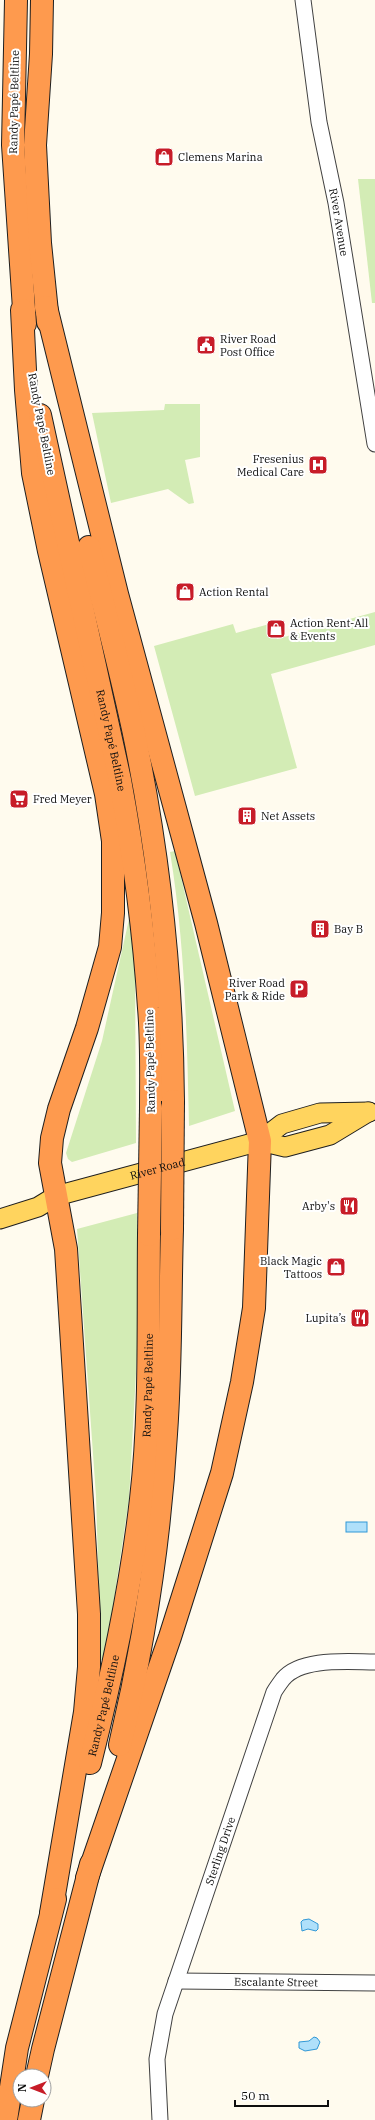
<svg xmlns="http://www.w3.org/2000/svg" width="375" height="2120" font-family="'IBM Plex Serif',serif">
  <rect width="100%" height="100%" fill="#fffbee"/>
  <g fill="#d3ecb5">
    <polygon points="358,179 375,179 375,303 372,303"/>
    <polygon points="165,404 200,404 200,457 185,460 194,503 189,504 168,489 111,503 92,413 164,410"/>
    <polygon points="375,612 375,645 271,674 297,768 195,796 154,646 233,624 236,633 273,623 277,639"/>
    <path d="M175,851L235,1111L189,1126C187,1035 185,943 170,852Z"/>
    <polygon points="129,919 135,961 136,1143 72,1162 68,1159 66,1153 102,1041"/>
    <polygon points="137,1213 138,1337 129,1499 105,1660 101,1660 96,1496 77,1229"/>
  </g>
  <g fill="#afe0fa" stroke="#3198d6">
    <rect x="346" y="1522" width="21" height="10"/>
    <polygon points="309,1919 318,1924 318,1929 316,1931 308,1929 302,1931 301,1922 303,1920"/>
    <polygon points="314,2037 317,2038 320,2042 317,2049 305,2051 299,2048 299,2042 309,2041"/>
  </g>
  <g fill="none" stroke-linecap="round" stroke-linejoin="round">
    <defs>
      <g id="minor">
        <path id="s1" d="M303,0L319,122L336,203L375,444"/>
        <path id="s2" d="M176,1981L375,1983"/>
        <path id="s3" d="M160,2120L157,2059L165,2014L274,1692C277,1687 280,1683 283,1679C301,1657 349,1662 375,1662"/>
      </g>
      <g id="major">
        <polyline points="260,1141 285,1147 330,1135 368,1112"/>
        <path id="s4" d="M0,1219L38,1207L56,1196L260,1141L282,1124L320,1113L369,1112"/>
      </g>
      <g id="highway">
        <polyline points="16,0 13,145 25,324"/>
        <polyline points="42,0 41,54 35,145 40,243 48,322"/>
        <polyline points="46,307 117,594 206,923 260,1141 254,1308 242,1382 222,1473 170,1637 87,1878"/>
        <polyline points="22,310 26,390 33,473 49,551 106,794 113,841 113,913 110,947 87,1028 59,1109 52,1138 50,1163 66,1249 89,1614 89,1667 85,1712 51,1913"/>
        <path id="s5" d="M40,415L120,780C134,856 144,931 149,1008C152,1041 151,1075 151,1108"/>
        <path d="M89,547C104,607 120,668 133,729C159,852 172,976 173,1101"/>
        <path d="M120,1745C144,1643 160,1539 166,1434C171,1366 170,1297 172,1229"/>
        <path id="s6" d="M90,1763C112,1676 131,1588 141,1499C151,1413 148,1322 149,1235"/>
        <polyline points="37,2076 43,2049 91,1864"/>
        <polyline points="6,2120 17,2048 55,1899"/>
        <polyline points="29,2120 33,2100"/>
      </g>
    </defs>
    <use href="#minor" stroke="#414141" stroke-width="17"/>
    <use href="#major" stroke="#1f1f1f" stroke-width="21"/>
    <use href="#highway" stroke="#1f1f1f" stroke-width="24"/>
    <use href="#minor" stroke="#fff" stroke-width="15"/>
    <use href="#major" stroke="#ffd45e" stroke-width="19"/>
    <use href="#highway" stroke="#fe9a4e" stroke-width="22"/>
    <defs>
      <g id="highway-bridge">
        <polyline points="172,1229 173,1101"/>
        <polyline points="149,1235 151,1108"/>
      </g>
    </defs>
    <use href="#highway-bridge" stroke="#1f1f1f" stroke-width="24" stroke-linecap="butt"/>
    <use href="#highway-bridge" stroke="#fe9a4e" stroke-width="22"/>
  </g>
  <defs>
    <symbol id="shop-square" viewBox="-11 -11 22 22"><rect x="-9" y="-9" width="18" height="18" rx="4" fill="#c71c28" stroke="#fff"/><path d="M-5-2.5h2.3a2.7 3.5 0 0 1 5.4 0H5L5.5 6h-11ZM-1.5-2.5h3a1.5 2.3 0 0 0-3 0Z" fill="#fff"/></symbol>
    <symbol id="civic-square" viewBox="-11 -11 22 22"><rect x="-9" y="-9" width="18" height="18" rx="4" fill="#c71c28" stroke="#fff"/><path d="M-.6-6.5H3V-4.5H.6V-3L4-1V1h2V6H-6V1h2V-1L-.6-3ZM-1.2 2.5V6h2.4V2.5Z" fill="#fff"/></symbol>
    <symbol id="hospital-square" viewBox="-11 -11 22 22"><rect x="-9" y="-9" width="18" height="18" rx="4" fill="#c71c28" stroke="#fff"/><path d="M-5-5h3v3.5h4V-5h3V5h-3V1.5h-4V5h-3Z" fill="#fff"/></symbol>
    <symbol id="supermarket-square" viewBox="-11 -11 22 22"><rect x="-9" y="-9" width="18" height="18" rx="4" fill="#c71c28" stroke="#fff"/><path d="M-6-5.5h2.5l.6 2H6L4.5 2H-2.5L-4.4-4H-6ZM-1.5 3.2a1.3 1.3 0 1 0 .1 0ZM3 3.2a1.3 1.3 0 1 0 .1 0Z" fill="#fff"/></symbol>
    <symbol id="building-square" viewBox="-11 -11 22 22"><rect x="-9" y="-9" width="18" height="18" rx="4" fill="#c71c28" stroke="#fff"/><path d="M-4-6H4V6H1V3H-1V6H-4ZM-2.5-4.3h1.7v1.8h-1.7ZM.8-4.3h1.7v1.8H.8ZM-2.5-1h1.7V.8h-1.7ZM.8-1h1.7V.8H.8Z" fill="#fff"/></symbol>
    <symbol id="parking-square" viewBox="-11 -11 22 22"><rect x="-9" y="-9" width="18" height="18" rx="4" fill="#c71c28" stroke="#fff"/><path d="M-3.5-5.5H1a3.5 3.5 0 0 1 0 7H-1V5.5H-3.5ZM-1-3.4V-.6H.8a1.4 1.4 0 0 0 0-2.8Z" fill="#fff"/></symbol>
    <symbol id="restaurant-square" viewBox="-11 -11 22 22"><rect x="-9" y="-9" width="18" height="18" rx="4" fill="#c71c28" stroke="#fff"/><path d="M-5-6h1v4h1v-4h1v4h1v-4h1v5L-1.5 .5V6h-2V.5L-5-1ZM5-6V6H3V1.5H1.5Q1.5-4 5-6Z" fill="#fff"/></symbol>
  </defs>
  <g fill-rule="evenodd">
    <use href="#shop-square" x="153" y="146" width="22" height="22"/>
    <use href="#civic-square" x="195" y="334" width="22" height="22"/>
    <use href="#hospital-square" x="307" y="454" width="22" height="22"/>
    <use href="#shop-square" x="174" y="581" width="22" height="22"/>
    <use href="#shop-square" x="265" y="618" width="22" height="22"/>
    <use href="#supermarket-square" x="8" y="788" width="22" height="22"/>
    <use href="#building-square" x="236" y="805" width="22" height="22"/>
    <use href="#building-square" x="309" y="918" width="22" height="22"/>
    <use href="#parking-square" x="288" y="978" width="22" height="22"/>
    <use href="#restaurant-square" x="338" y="1195" width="22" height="22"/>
    <use href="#shop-square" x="325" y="1256" width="22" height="22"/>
    <use href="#restaurant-square" x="349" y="1307" width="22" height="22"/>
  </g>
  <g text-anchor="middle" stroke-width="4" stroke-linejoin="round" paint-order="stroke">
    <g font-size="11" fill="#0e0e0e" stroke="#fff">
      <text transform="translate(14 102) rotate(-89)" y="4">Randy Papé Beltline</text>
      <text dy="4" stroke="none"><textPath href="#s1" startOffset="225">River Avenue</textPath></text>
      <text transform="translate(42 424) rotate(79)" y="4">Randy Papé Beltline</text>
      <text dy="4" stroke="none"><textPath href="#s5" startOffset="333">Randy Papé Beltline</textPath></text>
      <text transform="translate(150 1061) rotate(-91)" y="4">Randy Papé Beltline</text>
      <text dy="4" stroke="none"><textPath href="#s4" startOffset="166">River Road</textPath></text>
      <text dy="4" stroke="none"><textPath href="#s6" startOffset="383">Randy Papé Beltline</textPath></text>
      <text dy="4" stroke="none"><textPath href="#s6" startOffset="59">Randy Papé Beltline</textPath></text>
      <text dy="4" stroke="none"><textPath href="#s3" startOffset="279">Sterling Drive</textPath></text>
      <text dy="4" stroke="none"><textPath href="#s2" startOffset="100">Escalante Street</textPath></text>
    </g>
    <g font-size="11" fill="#0e0e0e" stroke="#fff" text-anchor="start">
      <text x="178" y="161">Clemens Marina</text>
      <text x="220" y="343">River Road<tspan x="220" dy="13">Post Office</tspan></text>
      <text x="304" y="463" text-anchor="end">Fresenius<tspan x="304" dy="13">Medical Care</tspan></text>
      <text x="199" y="596">Action Rental</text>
      <text x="290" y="627">Action Rent-All<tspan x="290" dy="13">&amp; Events</tspan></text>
      <text x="33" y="803">Fred Meyer</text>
      <text x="261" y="820">Net Assets</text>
      <text x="334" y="933">Bay B</text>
      <text x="285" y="987" text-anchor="end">River Road<tspan x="285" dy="13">Park &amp; Ride</tspan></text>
      <text x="335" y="1210" text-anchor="end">Arby's</text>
      <text x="322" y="1265" text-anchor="end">Black Magic<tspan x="322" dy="13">Tattoos</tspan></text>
      <text x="346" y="1322" text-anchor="end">Lupita’s</text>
    </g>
  </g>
  <g transform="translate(32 2088) rotate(270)"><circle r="19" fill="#ffffff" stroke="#9f9f9f"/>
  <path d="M0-3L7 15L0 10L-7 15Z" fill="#c71c28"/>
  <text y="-6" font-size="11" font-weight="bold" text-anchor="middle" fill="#0e0e0e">N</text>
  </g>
  <path d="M235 2100v6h93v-6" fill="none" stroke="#0e0e0e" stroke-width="2"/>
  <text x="241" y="2100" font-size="12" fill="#0e0e0e" stroke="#ffffff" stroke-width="3" paint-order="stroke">50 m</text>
</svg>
